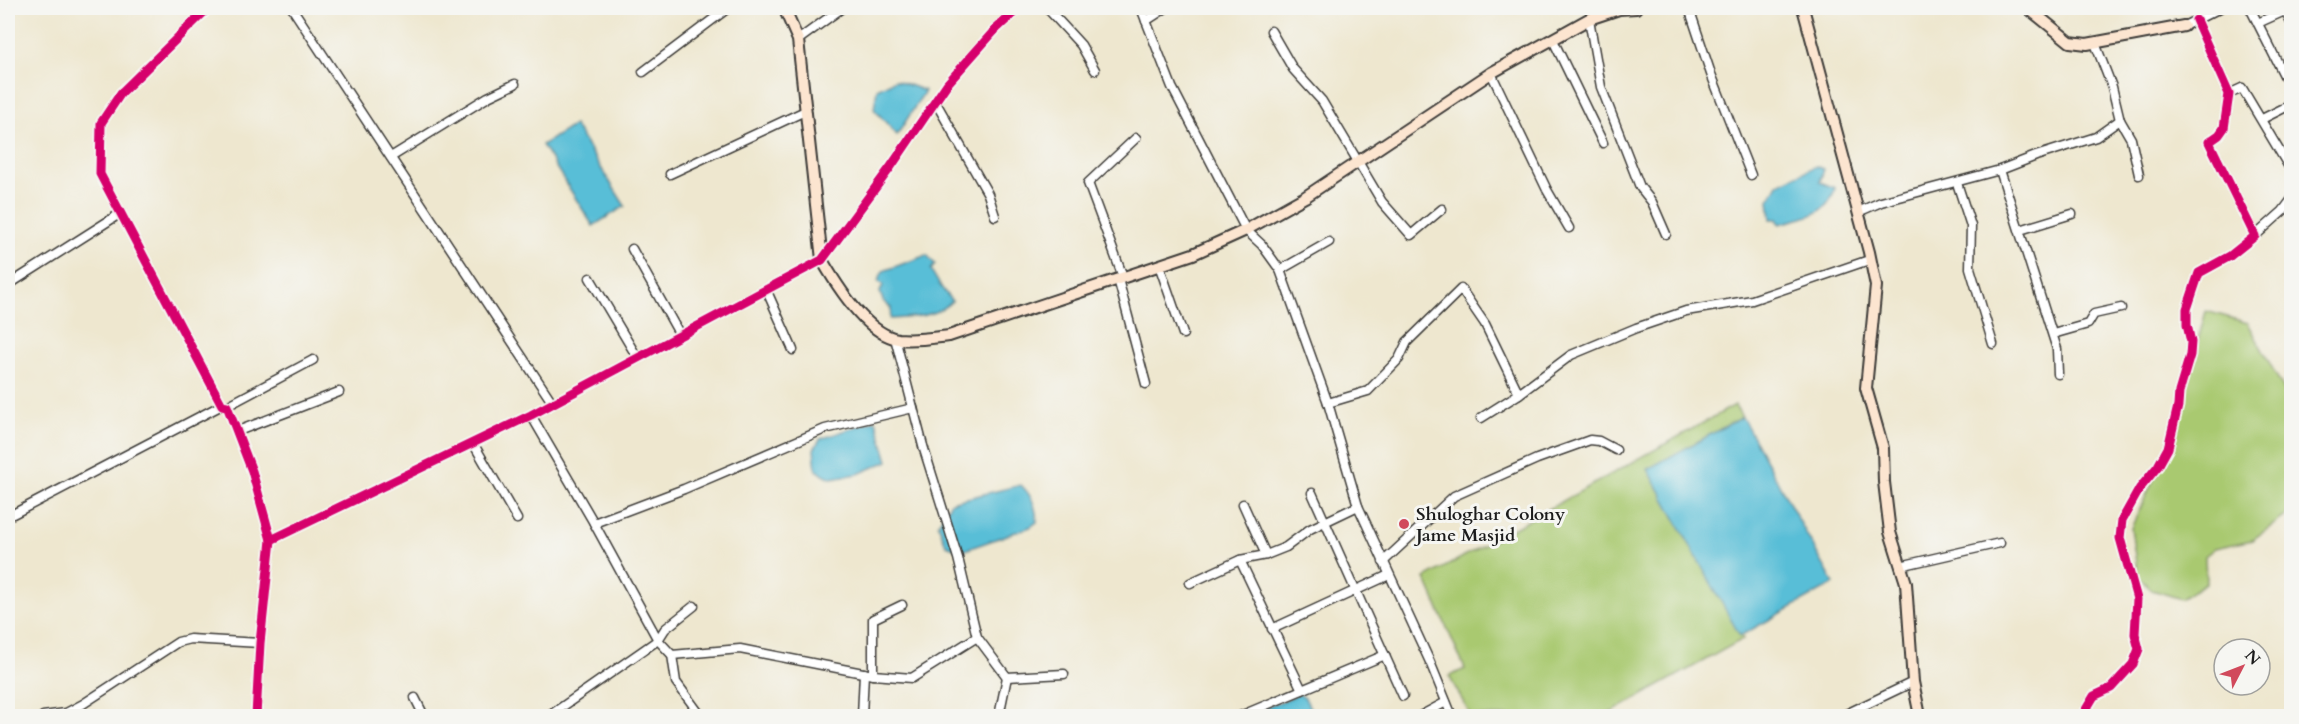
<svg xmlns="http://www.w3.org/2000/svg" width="2299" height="724" font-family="Cardo,serif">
  <rect width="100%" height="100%" fill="#f6f6f2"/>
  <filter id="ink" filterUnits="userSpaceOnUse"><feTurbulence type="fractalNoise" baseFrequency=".0167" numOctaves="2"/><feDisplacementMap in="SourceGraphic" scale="12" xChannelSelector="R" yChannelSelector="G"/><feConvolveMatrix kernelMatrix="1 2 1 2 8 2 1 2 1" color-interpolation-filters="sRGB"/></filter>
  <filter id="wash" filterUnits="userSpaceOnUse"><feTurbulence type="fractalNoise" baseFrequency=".008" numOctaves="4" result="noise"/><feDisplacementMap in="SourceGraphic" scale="24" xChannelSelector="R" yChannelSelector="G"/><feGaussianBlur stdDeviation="1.35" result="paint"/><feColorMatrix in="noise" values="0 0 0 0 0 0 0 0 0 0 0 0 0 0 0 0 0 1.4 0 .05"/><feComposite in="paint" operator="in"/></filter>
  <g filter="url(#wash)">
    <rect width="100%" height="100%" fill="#eee7cf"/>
    <g fill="#a9c970" stroke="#627246" stroke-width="1.5">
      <polygon points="2206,311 2248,323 2291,403 2291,512 2252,540 2215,548 2205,556 2206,583 2181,599 2152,590 2138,577 2131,528 2168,448"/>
      <polygon points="1735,405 1742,417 1648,469 1743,639 1605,716 1471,716 1449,676 1465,669 1425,578"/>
    </g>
    <g fill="#59bed7" stroke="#3a6d7a" stroke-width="1.5">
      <polygon points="895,80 925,91 897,135 874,109 877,89"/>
      <polygon points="574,125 625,206 593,226 542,145"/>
      <path d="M1816,166L1824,169L1820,182L1835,188C1827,217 1806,216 1780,224L1777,219H1771L1769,200L1778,184Z"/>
      <path d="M927,255L935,264L931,270C937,281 943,291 952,301C936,317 912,318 890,319L891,308L883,301L880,292L883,285L878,281L883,271Z"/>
      <polygon points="1742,417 1834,584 1740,636 1648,469"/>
      <polygon points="876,420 888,461 858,474 831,478 816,470 814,449 820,439"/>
      <path d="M1021,485C1032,496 1036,506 1037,522L1030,527L962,551L946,545L938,524L951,502Z"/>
      <polygon points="1299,694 1305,698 1314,716 1246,716"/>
    </g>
  </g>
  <g filter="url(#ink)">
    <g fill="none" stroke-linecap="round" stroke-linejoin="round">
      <defs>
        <g id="street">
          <polyline points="208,8 121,93 101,123 100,174 222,405 227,406 252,471 271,540 260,643 256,716"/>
          <polyline points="292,8 552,402"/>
          <polyline points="1047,8 1081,45 1095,70"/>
          <polyline points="1141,8 1172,87 1246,230 1262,245 1280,270 1328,403 1358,506 1430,662 1452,716"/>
          <polyline points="1689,8 1711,74 1751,175"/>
          <polyline points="2250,8 2292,91"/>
          <polyline points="2283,8 2292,24"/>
          <polyline points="1589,19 1601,87 1640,187 1652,202 1666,234"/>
          <polyline points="1146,21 1166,8"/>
          <polyline points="2258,23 2291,8"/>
          <polyline points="2184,26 2220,8"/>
          <polyline points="1271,31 1293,69 1322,101 1382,202 1411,235 1442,209"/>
          <polyline points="798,40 842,8"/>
          <polyline points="1553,40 1603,143"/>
          <polyline points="2095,43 2112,87 2120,120 2131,139 2139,175"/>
          <polyline points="643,72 728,8"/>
          <polyline points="1491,73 1547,190 1569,228"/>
          <polyline points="2229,94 2242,88 2292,172"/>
          <polyline points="935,101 988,194 995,216"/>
          <polyline points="2262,119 2292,104"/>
          <polyline points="391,157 488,97 515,84"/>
          <polyline points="2000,170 2036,156 2096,137 2120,120"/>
          <polyline points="670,174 805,111"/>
          <polyline points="1957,183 1971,226 1970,268 1993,344"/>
          <polyline points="1858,212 1881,202 2000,170 2057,349 2058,374"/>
          <polyline points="2020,230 2072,214"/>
          <polyline points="2255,236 2283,211 2292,199"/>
          <polyline points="632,249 680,335"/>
          <polyline points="1159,265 1183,334"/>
          <polyline points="1280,270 1329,242"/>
          <polyline points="1123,277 1088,183 1136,138"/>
          <polyline points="590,278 637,357"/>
          <polyline points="1118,279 1146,384"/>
          <polyline points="8,285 121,213"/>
          <polyline points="766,289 793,350"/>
          <polyline points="2053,334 2088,324 2094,314 2121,308"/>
          <polyline points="895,338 923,446 958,558 977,637 1007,677 1064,674"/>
          <polyline points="1328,403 1368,391 1399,359 1407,342 1461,289 1485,324 1519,394"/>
          <polyline points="227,406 313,360"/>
          <polyline points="531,415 594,523 658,640 672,655 676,682 701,716"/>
          <polyline points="1481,418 1519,394 1571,355 1636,328 1686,311 1752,300 1869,260"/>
          <polyline points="238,431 339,392"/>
          <polyline points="473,443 517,519"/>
          <polyline points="1312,493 1403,696"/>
          <polyline points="1243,504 1266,555"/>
          <polyline points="13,514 222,405"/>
          <polyline points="594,523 684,489 825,429 913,408"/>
          <polyline points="271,540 531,415 822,260 890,168 947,84 995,30 1019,8"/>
          <polyline points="1240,560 1302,690"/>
          <polyline points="1383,562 1454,496 1537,459 1590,440 1599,441 1616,450"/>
          <polyline points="1900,566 2000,543"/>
          <polyline points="1190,583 1240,560 1266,555 1286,547 1310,529 1358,506"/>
          <polyline points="1272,629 1389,575"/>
          <polyline points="672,655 740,649 873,675 912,678 977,637"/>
          <polyline points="873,675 873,619 902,605"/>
          <polyline points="415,698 424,716"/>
          <polyline points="43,716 66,713 83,704 178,642 190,639 260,643"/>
          <polyline points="549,716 658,640 665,629 694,606"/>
          <polyline points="862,716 864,673"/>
          <polyline points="999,716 1007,677"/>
          <polyline points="1240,716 1385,655"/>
          <polyline points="1420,716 1446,702"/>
          <polyline points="1842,716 1913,682"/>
          <polyline points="2082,716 2094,696 2111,688 2133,664 2139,649 2135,634 2137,599 2120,538 2122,520 2140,488 2158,466 2168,448 2178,406 2179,392 2190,355 2191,342 2187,325 2187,309 2199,273 2230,256 2255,236 2209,142 2219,135 2224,128 2229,94 2196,20"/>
        </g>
        <g id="secondary">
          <path d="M784,8L798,40L822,260C837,286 867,334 898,339C915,341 932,338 949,336L1193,254L1246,230L1305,197L1491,73L1589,19L1619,9L1636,8"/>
          <polyline points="1803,8 1869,252 1876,286 1866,388 1883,448 1884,482 1890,532 1906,583 1913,682 1920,716"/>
          <polyline points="2028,8 2070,42 2087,44 2184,26"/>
        </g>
      </defs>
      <use href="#street" stroke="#3c3a37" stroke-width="11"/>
      <use href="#secondary" stroke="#3c3a37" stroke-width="14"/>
      <use href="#street" stroke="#fff" stroke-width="8"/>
      <use href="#secondary" stroke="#fce5d0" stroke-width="10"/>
      <defs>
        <g id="cycleway">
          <polyline points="208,8 121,93 101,123 100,174 222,405 227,406 252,471 271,540 260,643 256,716"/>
          <polyline points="271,540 531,415 822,260 890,168 947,84 995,30 1019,8"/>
          <polyline points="2082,716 2094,696 2111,688 2133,664 2139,649 2135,634 2137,599 2120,538 2122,520 2140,488 2158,466 2168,448 2178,406 2179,392 2190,355 2191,342 2187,325 2187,309 2199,273 2230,256 2255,236 2209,142 2219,135 2224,128 2229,94 2196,20"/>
        </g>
      </defs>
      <use href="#cycleway" stroke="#f6f6f2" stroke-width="13"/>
      <use href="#cycleway" stroke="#d6006c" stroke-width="9"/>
    </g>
  </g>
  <circle fill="#d1495b" stroke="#f6f6f2" stroke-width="2" cx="1404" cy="524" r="6"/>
  <g text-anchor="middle" stroke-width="6" stroke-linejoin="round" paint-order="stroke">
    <g font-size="18" font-weight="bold" fill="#1c1c1c" stroke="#f6f6f2" text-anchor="start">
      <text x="1416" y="520">Shuloghar Colony<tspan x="1416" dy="21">Jame Masjid</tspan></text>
    </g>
  </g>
  <rect width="2299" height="724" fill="none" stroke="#f6f6f2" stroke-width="30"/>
  <g transform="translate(2242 667) rotate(48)"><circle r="28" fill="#f6f6f2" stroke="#9f9f9c" stroke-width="1.5"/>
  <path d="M0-4.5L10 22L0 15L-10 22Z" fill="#d1495b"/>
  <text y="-9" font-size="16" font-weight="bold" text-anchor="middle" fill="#1c1c1c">N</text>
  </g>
</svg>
